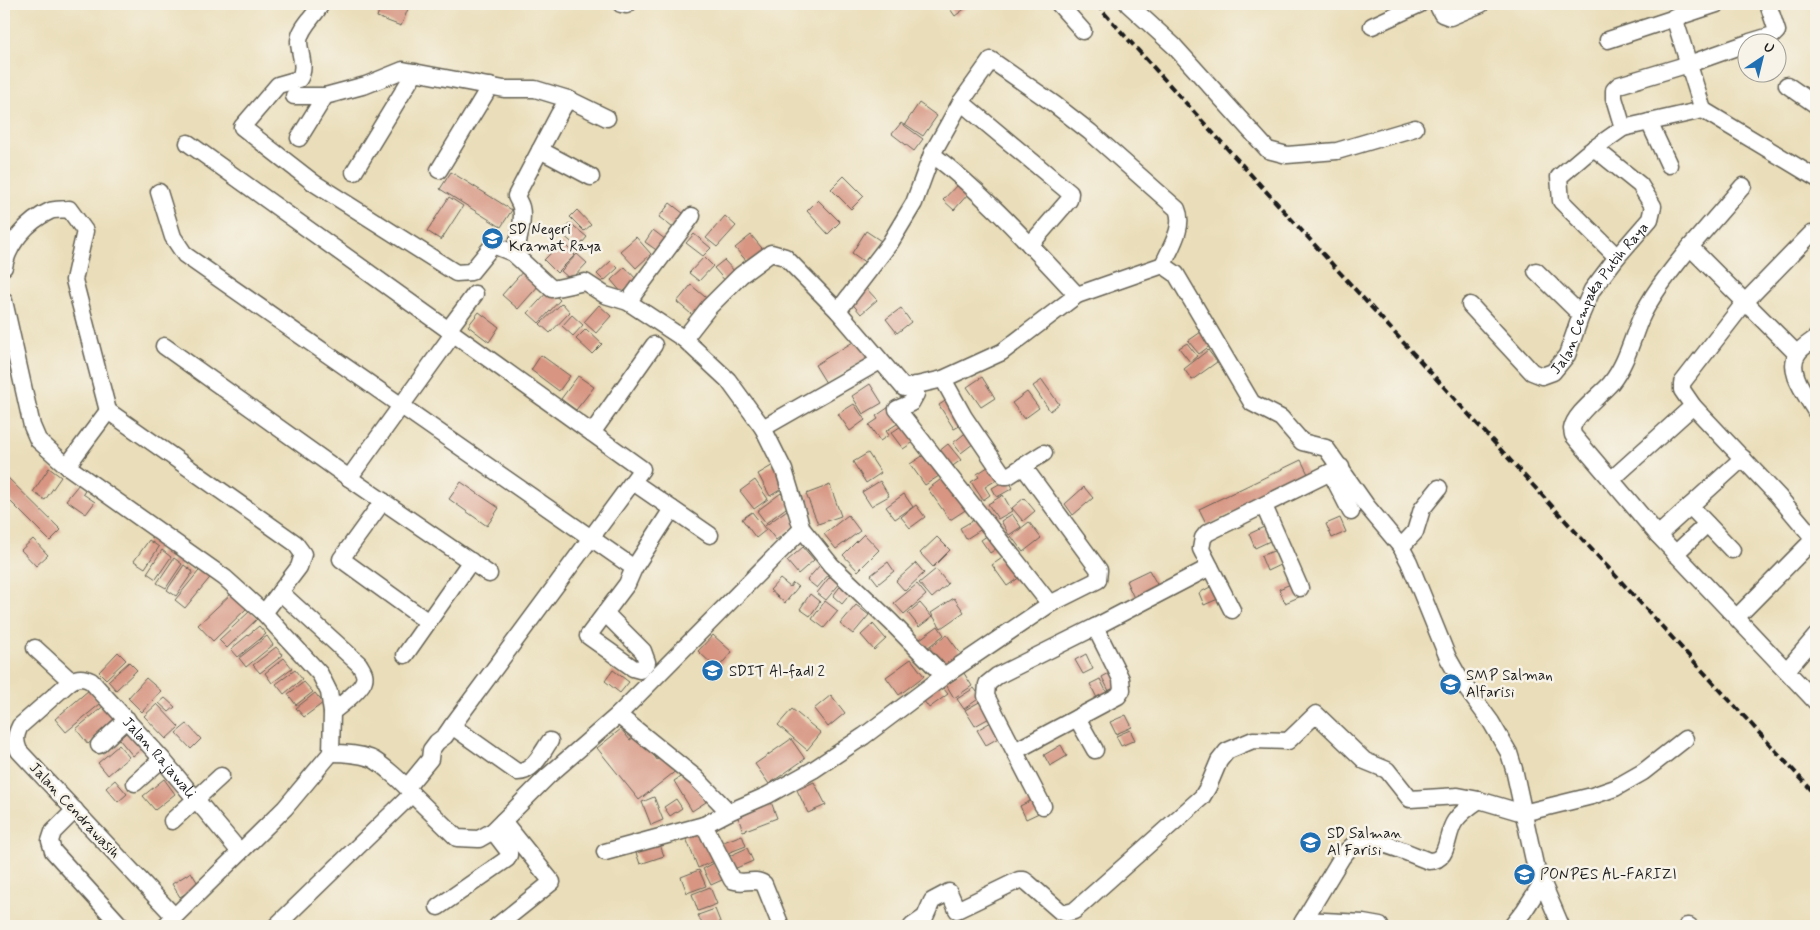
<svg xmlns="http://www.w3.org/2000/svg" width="1820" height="930" font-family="Mynerve,sans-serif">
  <rect width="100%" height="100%" fill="#f7f3e8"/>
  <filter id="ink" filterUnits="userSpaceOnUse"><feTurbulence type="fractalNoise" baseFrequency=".02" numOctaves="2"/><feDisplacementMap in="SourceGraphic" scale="10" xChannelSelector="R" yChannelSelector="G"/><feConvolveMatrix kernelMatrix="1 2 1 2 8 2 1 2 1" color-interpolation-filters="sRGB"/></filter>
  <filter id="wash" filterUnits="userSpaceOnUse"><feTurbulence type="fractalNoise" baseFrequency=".0096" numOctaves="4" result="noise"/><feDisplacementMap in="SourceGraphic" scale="20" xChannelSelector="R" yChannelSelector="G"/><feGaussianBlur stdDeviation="1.12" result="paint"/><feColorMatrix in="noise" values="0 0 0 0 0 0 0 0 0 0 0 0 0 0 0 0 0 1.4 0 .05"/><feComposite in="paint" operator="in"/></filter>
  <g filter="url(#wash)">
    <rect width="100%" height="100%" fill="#eadeba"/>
    <g id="blocks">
      <g fill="#d79582">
        <polygon points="381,4 393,4 408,9 401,26 377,17"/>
        <polygon points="951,4 964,4 967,7 955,16 948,6"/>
        <polygon points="919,103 937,116 923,136 905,124"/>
        <polygon points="901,123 923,139 914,151 892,134"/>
        <polygon points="451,172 512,210 501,227 440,189"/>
        <polygon points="844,176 864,196 851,209 831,189"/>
        <polygon points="957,185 968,194 954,210 943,200"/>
        <polygon points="449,197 463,206 441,240 427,231"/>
        <polygon points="818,200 840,222 828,234 807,211"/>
        <polygon points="670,203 688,217 677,231 659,217"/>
        <polygon points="577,210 591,225 584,231 570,217"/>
        <polygon points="725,216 736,226 717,247 706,238"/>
        <polygon points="570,223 587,237 578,248 561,233"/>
        <polygon points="653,230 670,243 662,254 645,242"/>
        <polygon points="866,231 881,241 866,263 852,253"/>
        <polygon points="694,234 711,248 703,256 686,243"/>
        <polygon points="751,235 766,253 750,265 735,248"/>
        <polygon points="636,237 651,254 636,268 620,251"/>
        <polygon points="562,242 575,255 557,273 544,260"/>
        <polygon points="577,254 587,263 571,280 561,271"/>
        <polygon points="704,257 713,266 699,281 689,273"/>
        <polygon points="724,260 737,274 727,283 714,268"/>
        <polygon points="611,261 618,268 604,281 597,274"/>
        <polygon points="625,267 637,280 622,293 611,280"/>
        <polygon points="524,270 540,284 518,309 502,295"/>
        <polygon points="691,285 711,302 697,319 677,302"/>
        <polygon points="864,286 877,300 861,314 849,300"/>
        <polygon points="549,290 560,300 539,323 528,313"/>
        <polygon points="562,303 570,312 550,333 540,324"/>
        <polygon points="599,305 611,316 596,333 584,322"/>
        <polygon points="901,308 911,322 897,333 886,319"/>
        <polygon points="479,312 499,327 489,342 468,326"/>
        <polygon points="572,315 583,325 573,336 562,326"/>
        <polygon points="586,329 602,344 592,354 576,339"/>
        <polygon points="1201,332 1211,345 1199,354 1188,341"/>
        <polygon points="858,339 869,357 826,383 815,365"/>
        <polygon points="1187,343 1197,356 1190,362 1179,348"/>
        <polygon points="1208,350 1217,362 1192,380 1184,369"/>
        <polygon points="541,355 570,376 559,391 531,370"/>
        <polygon points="578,376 594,387 576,410 561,399"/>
        <polygon points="982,377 995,398 981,407 967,387"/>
        <polygon points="1042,380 1059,404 1050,411 1033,386"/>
        <polygon points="870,384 882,403 863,414 852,396"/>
        <polygon points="1027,392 1039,408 1024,419 1012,403"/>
        <polygon points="950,398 965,423 954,429 939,405"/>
        <polygon points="854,404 865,420 850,431 838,414"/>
        <polygon points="889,407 900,422 886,431 889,435 880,441 869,425 878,419 876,416"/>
        <polygon points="904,424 915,441 903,449 891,433"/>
        <polygon points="969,430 978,440 961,453 953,443"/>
        <polygon points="948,444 961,460 950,468 938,452"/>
        <polygon points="868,453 881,473 866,483 853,462"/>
        <polygon points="927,453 942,474 925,485 910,464"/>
        <polygon points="1301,460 1309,476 1207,525 1199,509"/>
        <polygon points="994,463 1003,476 985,487 990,495 983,500 971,482 979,477 977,474"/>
        <polygon points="775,464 788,485 770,496 758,474"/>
        <polygon points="49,468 61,477 45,500 33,492"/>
        <polygon points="4,474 61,530 50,541 4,495"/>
        <polygon points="944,477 967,509 950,520 928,489"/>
        <polygon points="1008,479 1013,488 997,497 992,488"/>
        <polygon points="755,480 768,499 754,509 740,491"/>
        <polygon points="880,481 889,496 871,506 862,492"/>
        <polygon points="461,482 499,508 487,526 449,499"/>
        <polygon points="79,484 86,489 83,494 95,502 86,514 66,500"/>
        <polygon points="830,485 841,516 818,524 806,494"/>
        <polygon points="1084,487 1093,498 1073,515 1065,504"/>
        <polygon points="781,493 790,505 766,523 757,511"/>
        <polygon points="904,494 913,507 895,519 886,507"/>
        <polygon points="1003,495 1012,511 998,519 988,504"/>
        <polygon points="1024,498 1035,511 1023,521 1012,508"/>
        <polygon points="916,505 925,517 910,528 901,517"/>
        <polygon points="787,510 797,524 776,540 765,526"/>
        <polygon points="752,512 766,530 756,538 742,519"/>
        <polygon points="1012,514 1021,527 1009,535 1001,521"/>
        <polygon points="848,515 860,531 836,549 824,534"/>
        <polygon points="979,517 985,527 966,539 960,528"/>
        <polygon points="1340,518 1346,532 1332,538 1326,524"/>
        <polygon points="1029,522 1041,538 1023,552 1011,536"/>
        <polygon points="1264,527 1270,541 1255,548 1249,534"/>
        <polygon points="991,533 1000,546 990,553 981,540"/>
        <polygon points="864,534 879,550 858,571 843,555"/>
        <polygon points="937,537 950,550 933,567 920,553"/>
        <polygon points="33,539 48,555 36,566 21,550"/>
        <polygon points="149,540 159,547 145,568 134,561"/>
        <polygon points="803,547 814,560 798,574 787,561"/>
        <polygon points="162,550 171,557 156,579 147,573"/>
        <polygon points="1276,550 1282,564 1267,571 1261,556"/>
        <polygon points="1008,554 1023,575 1007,586 992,565"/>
        <polygon points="174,558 182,564 166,588 157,583"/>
        <polygon points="888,562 894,571 878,584 871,575"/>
        <polygon points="916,563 924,573 905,591 896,581"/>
        <polygon points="184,565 193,572 176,596 167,590"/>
        <polygon points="820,565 830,573 817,588 807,580"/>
        <polygon points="203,566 213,574 185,608 175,600"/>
        <polygon points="936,569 948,584 932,598 919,583"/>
        <polygon points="1149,570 1158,586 1134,598 1126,581"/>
        <polygon points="832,574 841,582 826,600 817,593"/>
        <polygon points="780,579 790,587 793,583 798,587 785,603 770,590"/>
        <polygon points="1293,583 1299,597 1285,603 1279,589"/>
        <polygon points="842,584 852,592 842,604 833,596"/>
        <polygon points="917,584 926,595 904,614 894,603"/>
        <polygon points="1212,586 1218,599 1204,605 1199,593"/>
        <polygon points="233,592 248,607 213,641 198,625"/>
        <polygon points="810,594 820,602 810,616 800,609"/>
        <polygon points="954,598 964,612 941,628 931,613"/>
        <polygon points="825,601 838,611 824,628 812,619"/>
        <polygon points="920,603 932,617 919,627 908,613"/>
        <polygon points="856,605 869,615 853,634 840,624"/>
        <polygon points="250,611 258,618 227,648 219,640"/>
        <polygon points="873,624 886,639 874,650 861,635"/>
        <polygon points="259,626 266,634 238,657 231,649"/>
        <polygon points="938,626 944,635 927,648 920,639"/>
        <polygon points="713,635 732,652 717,669 698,651"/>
        <polygon points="947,635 964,658 946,672 929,648"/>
        <polygon points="267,636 273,645 246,667 239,658"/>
        <polygon points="276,647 283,655 260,673 253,665"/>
        <polygon points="118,652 126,660 106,679 99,672"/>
        <polygon points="1086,654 1093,669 1083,674 1075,660"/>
        <polygon points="284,658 292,668 272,683 265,673"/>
        <polygon points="911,659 924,676 899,695 886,677"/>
        <polygon points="129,662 137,670 116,690 108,681"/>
        <polygon points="295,670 302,679 284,694 276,684"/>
        <polygon points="613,670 629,682 620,693 605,681"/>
        <polygon points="962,670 972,686 954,698 944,681"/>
        <polygon points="1113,671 1120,685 1109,691 1102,677"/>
        <polygon points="146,678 161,691 142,712 128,698"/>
        <polygon points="1100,679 1107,693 1097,698 1090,684"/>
        <polygon points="304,682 313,692 296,705 288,694"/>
        <polygon points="939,683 948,694 929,708 921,697"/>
        <polygon points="974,688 981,697 964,709 957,699"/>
        <polygon points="89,690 100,704 66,732 55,719"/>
        <polygon points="315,693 323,703 304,717 296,708"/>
        <polygon points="831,695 845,713 828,727 814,709"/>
        <polygon points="165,698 175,707 169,712 159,703"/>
        <polygon points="983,700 993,716 975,726 965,710"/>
        <polygon points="106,704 118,719 88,744 76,729"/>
        <polygon points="157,704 179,727 166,739 144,716"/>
        <polygon points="792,709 821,733 807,750 778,725"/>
        <polygon points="1126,715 1132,727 1116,734 1110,722"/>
        <polygon points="993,721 1002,736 986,745 977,730"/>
        <polygon points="187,724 201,739 191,749 176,733"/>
        <polygon points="131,729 145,746 133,756 119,739"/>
        <polygon points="621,729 630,740 640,733 657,760 664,754 677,770 639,800 597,748"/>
        <polygon points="1130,730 1135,740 1121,746 1116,736"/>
        <polygon points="791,739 805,759 769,784 755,764"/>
        <polygon points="119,745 129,757 108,775 98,763"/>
        <polygon points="1061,745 1067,756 1050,766 1044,755"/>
        <polygon points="688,772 706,802 692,811 674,781"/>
        <polygon points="164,779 175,794 155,810 143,796"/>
        <polygon points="115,780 127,794 118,802 106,788"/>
        <polygon points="814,782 826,805 808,813 797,790"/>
        <polygon points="654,797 663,820 651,825 642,802"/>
        <polygon points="676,799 682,808 670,816 664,807"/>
        <polygon points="770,799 777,818 743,831 736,812"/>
        <polygon points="1034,799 1041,812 1026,819 1020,806"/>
        <polygon points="700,827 714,861 698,868 684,833"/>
        <polygon points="742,835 746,846 725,854 721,843"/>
        <polygon points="658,839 664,856 640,864 634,847"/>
        <polygon points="747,848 753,861 734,869 729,856"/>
        <polygon points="714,863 722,880 711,885 703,869"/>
        <polygon points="699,870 706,886 687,893 681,877"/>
        <polygon points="191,872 199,885 180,897 172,884"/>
        <polygon points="710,887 717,904 698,911 692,894"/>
        <polygon points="715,909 721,924 715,926 703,926 698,915"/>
      </g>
    </g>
  </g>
  <g filter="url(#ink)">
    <use href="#blocks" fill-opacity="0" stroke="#646053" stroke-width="1"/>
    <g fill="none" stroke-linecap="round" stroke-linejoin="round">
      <defs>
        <g id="street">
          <path d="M321,4C315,16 300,27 299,41C299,54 307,67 299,79L278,85L242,127L314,183L456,273L471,272L493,245L513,253L552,289L585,282L605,295L628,302L684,339L728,380L763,428L784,470L802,529L831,565L891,622L944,676"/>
          <polyline points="621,4 626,5 628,4"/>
          <polyline points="1059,4 1083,31"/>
          <polyline points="1128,4 1174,46 1268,150 1287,155 1337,151 1415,128"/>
          <polyline points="1437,4 1442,14 1450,17 1481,4"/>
          <polyline points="1674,17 1703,110 1816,178"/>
          <polyline points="1372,26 1420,4"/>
          <polyline points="1608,40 1717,4"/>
          <polyline points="1750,42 1773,35 1777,31 1768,4"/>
          <polyline points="1787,85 1816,105"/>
          <polyline points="294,96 325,96"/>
          <polyline points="568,99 607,118"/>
          <polyline points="961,102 1070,193 1069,200 1030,245"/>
          <polyline points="1703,110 1623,128 1614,98 1614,90 1619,85 1689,64 1748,43"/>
          <polyline points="1649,122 1669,165"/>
          <path d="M299,138L325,96L366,85L403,70L504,89H535L568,99L559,114L516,196C517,199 520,203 521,207C524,218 519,244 513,253"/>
          <polyline points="188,143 642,469 452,726 445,736 437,742 431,750 430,759 407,787"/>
          <polyline points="540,150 591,177"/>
          <path d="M932,154C986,195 1031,246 1077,295"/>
          <polyline points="439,170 490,86"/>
          <polyline points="354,172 415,72"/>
          <polyline points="1743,186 1690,247 1797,354"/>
          <polyline points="159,192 173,237 185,255 634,568"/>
          <polyline points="1617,257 1561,201 1559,177 1586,154 1623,128"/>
          <path d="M4,267C8,243 28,221 50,211C55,209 63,210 69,209L85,231L74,280L108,411"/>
          <polyline points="1536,271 1581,315"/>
          <polyline points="4,301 32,426 38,440 67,466 225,578 264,613 320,674 329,692 332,712 331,753 285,808 165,926"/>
          <polyline points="628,302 692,216"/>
          <path id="s1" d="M1470,305L1532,372L1542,376L1553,372L1567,355L1581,315L1592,290L1617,257L1650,219L1653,206L1640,185L1594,148"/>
          <path d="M838,311L890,243L914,203L932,154L961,102L991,60L1054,104L1090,132L1177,209C1185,227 1170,248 1163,265"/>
          <polyline points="448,330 475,294"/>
          <path d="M1816,338C1811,342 1802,347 1798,353C1785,371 1808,397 1816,412"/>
          <polyline points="684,339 709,307 741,275 771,253 785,257 838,311 904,388 943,379 1002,352 1077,295 1163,265 1176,274 1252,403 1281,418 1302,442 1326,448 1366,505 1401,547 1409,562 1448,658 1461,681 1491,722 1509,753 1514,769 1535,865 1561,926"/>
          <polyline points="164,346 349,478 489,574"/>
          <polyline points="943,379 964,417 1004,476 1008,476 1044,453"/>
          <polyline points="914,385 916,394 911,403 897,409 1050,604"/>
          <polyline points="1693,406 1778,496 1816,541"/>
          <polyline points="763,428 880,361"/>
          <polyline points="592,433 654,345"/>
          <polyline points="1743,458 1658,535 1816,702"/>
          <polyline points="67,466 108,411 295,543 303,554 299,567 264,613"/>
          <polyline points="1331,473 1351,512"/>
          <polyline points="349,478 453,334"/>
          <polyline points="1611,480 1693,406 1682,390 1682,383 1745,302 1811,234"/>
          <polyline points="633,482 710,535"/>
          <polyline points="383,501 341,559 428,622"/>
          <polyline points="1264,506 1300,588"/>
          <polyline points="1690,506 1732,550"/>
          <path d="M1658,535L1573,435L1572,429C1574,414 1601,395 1611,383C1626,364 1631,342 1640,320C1652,293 1672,270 1690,247"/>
          <polyline points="1401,547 1415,532 1422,509 1439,488"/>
          <polyline points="1675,554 1707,524"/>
          <path d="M280,592L359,664C362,669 366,674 364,680C362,689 340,706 332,712"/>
          <polyline points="1232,610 1201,549 1203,538 1207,533 1341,467"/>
          <polyline points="605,613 643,651 647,662 640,670 633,668 588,636 627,584 634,568 672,509"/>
          <polyline points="1737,617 1814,539"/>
          <polyline points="35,648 71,681"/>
          <polyline points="405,655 471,561"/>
          <polyline points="1787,670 1816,636"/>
          <polyline points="618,715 696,778 729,812"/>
          <polyline points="1077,718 1095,750"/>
          <path d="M452,726L517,772C533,773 542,752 550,741"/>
          <polyline points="99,745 127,719"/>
          <polyline points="1015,751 1118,696 1122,690 1121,679 1095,627 1210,567"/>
          <path d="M331,753C344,753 358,754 370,758C379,761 407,786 412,794L457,838L479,839L493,831L548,776L618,715L802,529"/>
          <polyline points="135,783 162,759"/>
          <polyline points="1043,806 986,696 987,684 997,676 1095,627"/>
          <polyline points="75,810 53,832 50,841 53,851 121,926"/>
          <polyline points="172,821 221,776"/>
          <path d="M704,825L732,880C742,885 754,877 764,884L781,926"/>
          <polyline points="605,852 704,825 729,812 768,795 813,770 864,736 944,676 1050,604 1098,580 1099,570 1023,466"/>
          <polyline points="438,907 507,859 509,855 509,852 493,831"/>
          <path id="s2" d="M174,916L19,751C15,741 15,736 20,726L71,681C78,677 83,677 91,681L162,759L240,852"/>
          <path d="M1304,920L1342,857C1347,851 1352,844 1360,842C1376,837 1412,855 1429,861C1450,861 1445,835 1455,821C1461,812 1470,806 1479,800L1523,813L1592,796L1615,788L1643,772L1685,739"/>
          <polyline points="276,926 412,794"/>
          <polyline points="497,926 552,882 503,821"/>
          <polyline points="912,926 925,917 932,901 949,892 957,910 1019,880 1024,880 1028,883 1060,911 1066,913 1074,911 1202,797 1208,787 1219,761 1227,751 1253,740 1288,741 1316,714 1365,761 1387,770 1410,799 1458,796 1479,800"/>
          <polyline points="1300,926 1304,920 1363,923 1380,926"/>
          <polyline points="1512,926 1524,911 1542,883"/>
          <polyline points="1687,926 1689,926"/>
        </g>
      </defs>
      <use href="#street" stroke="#646053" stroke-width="19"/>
      <use href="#street" stroke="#fff" stroke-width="16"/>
      <polyline stroke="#1c1c1c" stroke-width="4" stroke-dasharray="8 4" stroke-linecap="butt" points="1096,4 1530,482 1816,795"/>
    </g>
  </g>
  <defs>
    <symbol id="school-disc" viewBox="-11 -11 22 22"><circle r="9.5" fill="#1f6fb2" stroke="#f7f3e8"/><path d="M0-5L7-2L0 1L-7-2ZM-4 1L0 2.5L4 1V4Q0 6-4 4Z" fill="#fff"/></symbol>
  </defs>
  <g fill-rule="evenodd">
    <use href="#school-disc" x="480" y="226" width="25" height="25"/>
    <use href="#school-disc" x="700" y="658" width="25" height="25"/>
    <use href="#school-disc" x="1438" y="672" width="25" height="25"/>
    <use href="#school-disc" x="1298" y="830" width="25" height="25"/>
    <use href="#school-disc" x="1512" y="862" width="25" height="25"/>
  </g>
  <g text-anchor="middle" stroke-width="5" stroke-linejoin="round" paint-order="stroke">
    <g font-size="15" fill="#1c1c1c" stroke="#f7f3e8" text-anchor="start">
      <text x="509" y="234">SD Negeri<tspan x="509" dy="17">Kramat Raya</tspan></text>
      <text x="729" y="676">SDIT Al-fadl 2</text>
      <text x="1466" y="680">SMP Salman<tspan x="1466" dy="17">Alfarisi</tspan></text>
      <text x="1327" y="838">SD Salman<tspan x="1327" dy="17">Al Farisi</tspan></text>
      <text x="1540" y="879">PONPES AL-FARIZI</text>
    </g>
    <g font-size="15" fill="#1c1c1c" stroke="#f7f3e8">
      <text dy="5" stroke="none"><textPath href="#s1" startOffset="202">Jalan Cempaka Putih Raya</textPath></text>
      <text dy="5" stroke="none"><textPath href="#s2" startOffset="444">Jalan Rajawali</textPath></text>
      <text transform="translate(75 810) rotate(47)" y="5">Jalan Cendrawasih</text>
    </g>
  </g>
  <rect width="1820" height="930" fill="none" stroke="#f7f3e8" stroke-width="20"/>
  <g transform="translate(1762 58) rotate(35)"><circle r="24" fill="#f7f3e8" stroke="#9f9d96"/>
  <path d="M0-4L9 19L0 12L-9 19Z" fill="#1f6fb2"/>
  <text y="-8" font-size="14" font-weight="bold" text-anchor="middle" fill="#1c1c1c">U</text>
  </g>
</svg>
